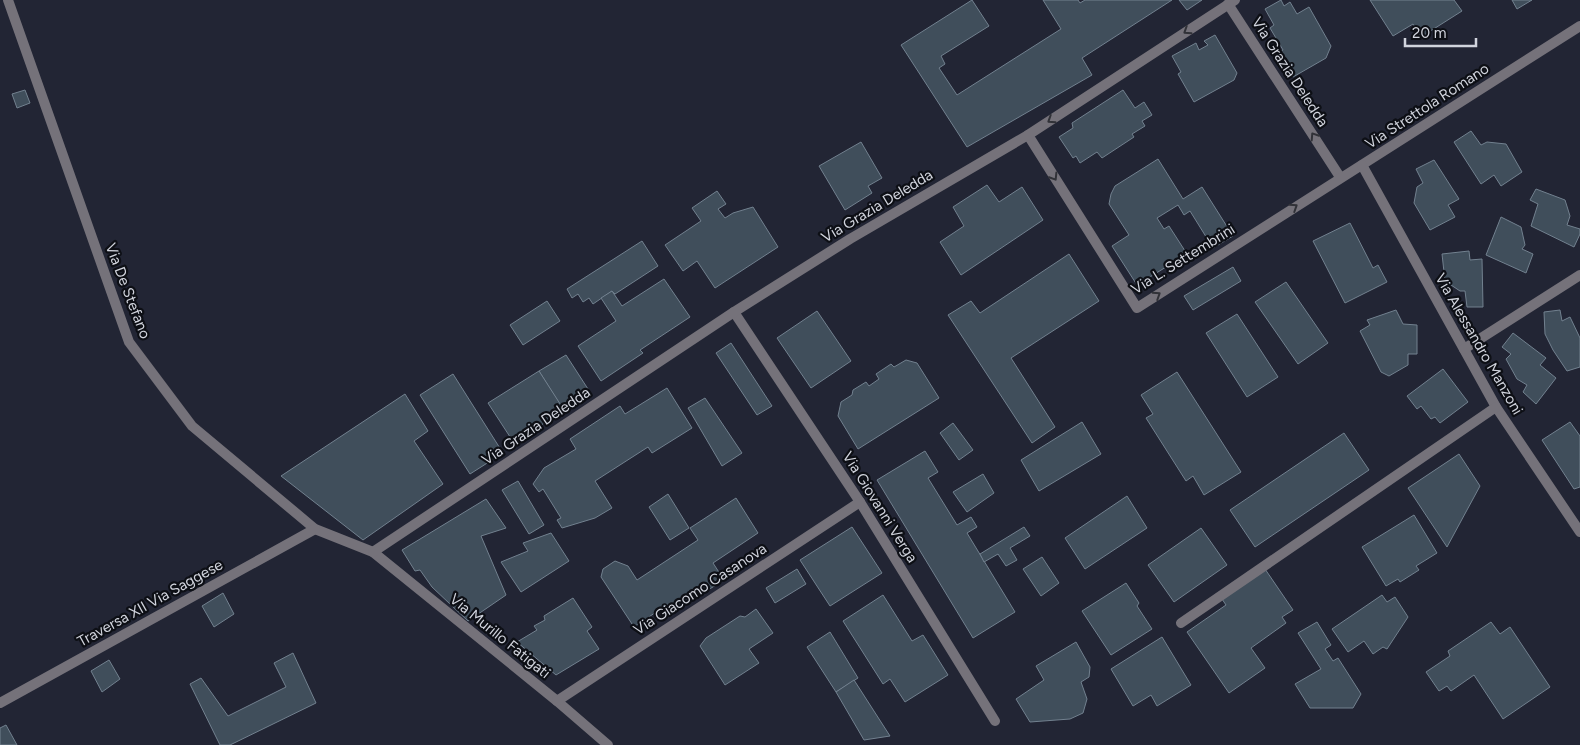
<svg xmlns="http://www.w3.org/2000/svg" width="1580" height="745" font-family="Figtree,sans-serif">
  <rect width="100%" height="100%" fill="#222534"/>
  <g fill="#404e5b" stroke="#72818f">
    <polygon points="972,0 989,26 941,56 945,64 939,68 957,95 1061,29 1043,0 1078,0 1080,3 1085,0 1172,0 1082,58 1092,75 967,147 901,45"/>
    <polygon points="1179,0 1202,0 1187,10"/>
    <polygon points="1281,0 1284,6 1290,2 1297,14 1309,7 1331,46 1326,58 1293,77 1278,53 1283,50 1270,28 1274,25 1265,9"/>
    <polygon points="1370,0 1454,0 1462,11 1421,37 1413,24 1393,36"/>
    <polygon points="1512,0 1532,0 1517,9"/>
    <polygon points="1215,35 1237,73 1234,80 1194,102 1178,74 1181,72 1172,56 1196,43 1199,50 1208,45 1204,41"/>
    <polygon points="25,90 30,103 17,108 12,94"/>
    <polygon points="1123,90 1135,108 1144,102 1152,115 1142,121 1145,126 1132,134 1134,137 1102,158 1097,152 1080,163 1076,156 1073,158 1059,137 1073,128 1072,123"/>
    <polygon points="1471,131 1481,145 1487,142 1506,144 1522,172 1501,186 1494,175 1481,184 1454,142"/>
    <polygon points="861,142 882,178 868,186 872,193 845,210 819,166"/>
    <polygon points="1158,159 1183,199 1202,187 1233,236 1213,248 1190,211 1184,215 1178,205 1157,218 1164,229 1169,226 1187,254 1137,285 1112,246 1129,235 1109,204 1111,194 1115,186"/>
    <polygon points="1434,160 1459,199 1448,205 1455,217 1430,230 1414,203 1417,187 1423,183 1416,169"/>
    <polygon points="987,185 999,202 1022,187 1043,220 961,275 940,242 964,226 953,207"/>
    <polygon points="1536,189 1565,200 1570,216 1567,225 1580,229 1580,234 1574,247 1531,226 1538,204 1530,200"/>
    <polygon points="717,191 726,204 718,209 725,218 733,213 753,207 778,247 715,288 697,261 683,271 665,245 701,221 692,208"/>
    <polygon points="1501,217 1521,227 1525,245 1522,249 1533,254 1526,273 1486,255"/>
    <polygon points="1350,223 1373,268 1378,265 1387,282 1345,303 1313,241"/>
    <polygon points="642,241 658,266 615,294 612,291 593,304 589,298 583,302 578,294 572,298 567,289"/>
    <polygon points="1469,251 1470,260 1482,259 1483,307 1467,307 1465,291 1460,291 1445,281 1442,254"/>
    <polygon points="1069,254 1099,301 1011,358 1055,427 1032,443 948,315 971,301 980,313"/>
    <polygon points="1233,267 1241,281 1193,310 1184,296"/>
    <polygon points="664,279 690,317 640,350 643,353 601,381 578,346 616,321 601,298 612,291 622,306"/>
    <polygon points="1286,282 1328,343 1298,364 1255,302"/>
    <polygon points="547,301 560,321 523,345 510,325"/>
    <polygon points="1396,310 1403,324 1417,325 1417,354 1408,354 1408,365 1389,376 1381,372 1360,331 1370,325 1367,320"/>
    <polygon points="1560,310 1562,321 1570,317 1580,338 1580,367 1567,371 1553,350 1545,334 1544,312"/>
    <polygon points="817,311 851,361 811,388 777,338"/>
    <polygon points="1237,314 1278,377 1247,397 1206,333"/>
    <polygon points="1513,333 1546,358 1540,365 1556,378 1536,404 1523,392 1527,385 1517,379 1506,359 1511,354 1502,347"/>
    <polygon points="731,343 772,406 757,415 716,353"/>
    <polygon points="566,355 588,389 562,408 539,371"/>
    <polygon points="906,360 917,363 939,398 858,449 838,416 841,402 852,395 853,390 866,382 869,386 879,379 876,374 891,364 894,367"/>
    <polygon points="1443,369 1468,402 1440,423 1435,417 1431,419 1421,406 1417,409 1407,396"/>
    <polygon points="539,371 564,410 514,443 488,403"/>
    <polygon points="1177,372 1241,472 1204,495 1193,476 1186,481 1146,418 1153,414 1141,395"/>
    <polygon points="453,374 503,453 470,474 420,395"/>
    <polygon points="667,388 692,428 652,453 648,447 595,481 612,508 595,518 562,528 557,520 561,518 543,489 539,492 533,484 544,468 576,449 570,439 620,406 625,414"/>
    <polygon points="405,394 428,431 414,441 443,484 363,540 281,476"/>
    <polygon points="705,398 742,453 722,466 688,408"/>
    <polygon points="1082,422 1101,454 1039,491 1021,460"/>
    <polygon points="1570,422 1580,436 1580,487 1574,489 1542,440"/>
    <polygon points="953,423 973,450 959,460 940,433"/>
    <polygon points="1344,433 1369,470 1255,547 1230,510"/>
    <polygon points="925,451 938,472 928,478 957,525 971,517 977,527 967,533 1015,612 973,638 877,480"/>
    <polygon points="1459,454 1480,486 1447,547 1408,488"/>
    <polygon points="983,474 994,493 967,512 953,492"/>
    <polygon points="518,481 544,525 529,534 502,490"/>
    <polygon points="668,494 689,528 670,540 649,507"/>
    <polygon points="1127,496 1147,528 1085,569 1065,538"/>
    <polygon points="736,498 758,533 713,563 724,580 673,612 668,604 634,627 601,577 603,569 615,561 628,566 637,580 698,540 690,528"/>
    <polygon points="486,499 506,528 481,536 506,595 468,621 432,587 420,570 415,571 402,550"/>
    <polygon points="1414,515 1437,553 1416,566 1419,570 1400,582 1398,579 1386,586 1362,547"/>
    <polygon points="852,527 882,573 830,606 800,560"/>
    <polygon points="1024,527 1030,536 1010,548 1017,560 1006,566 998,554 984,562 980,554"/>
    <polygon points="1201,528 1227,565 1174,602 1148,565"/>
    <polygon points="551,533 569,561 521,592 501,562 528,551 523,543"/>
    <polygon points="1042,557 1059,583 1041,596 1023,569"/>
    <polygon points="797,569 806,584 775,603 766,588"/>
    <polygon points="1265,569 1293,610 1282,617 1286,623 1251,648 1265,668 1229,693 1187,632 1226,605 1222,599"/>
    <polygon points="1126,583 1139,603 1137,606 1152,629 1111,655 1082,611"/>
    <polygon points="223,593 234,614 214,627 202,606"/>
    <polygon points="883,595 912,641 923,635 948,675 905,702 890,679 883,684 843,621"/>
    <polygon points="1382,595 1387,602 1395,597 1408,617 1387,649 1383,647 1373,654 1364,641 1348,652 1332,629"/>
    <polygon points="573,598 592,627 587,631 599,649 556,675 517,642 537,630 534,626 545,620 544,616"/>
    <polygon points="756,609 773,633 749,649 759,663 725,685 700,646 706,638 740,616 745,617"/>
    <polygon points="1317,622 1331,645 1325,649 1333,661 1338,658 1361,694 1353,708 1310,708 1295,684 1321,669 1298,633"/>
    <polygon points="1491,622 1500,634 1510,627 1550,687 1503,719 1474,675 1451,691 1447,686 1439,691 1426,672 1450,656 1448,651"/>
    <polygon points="830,632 858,678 836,692 807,647"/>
    <polygon points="1162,637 1191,685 1157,706 1151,695 1133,706 1111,669"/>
    <polygon points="1076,642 1090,667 1089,677 1081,682 1087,699 1083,713 1070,719 1030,722 1016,699 1044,680 1036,666"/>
    <polygon points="293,653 316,703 230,745 220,745 190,684 201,678 228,716 286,687 274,663"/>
    <polygon points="109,660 120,679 102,692 91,671"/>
    <polygon points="854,680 890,736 864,740 836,692"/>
    <polygon points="6,725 17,745 0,745 0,728"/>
  </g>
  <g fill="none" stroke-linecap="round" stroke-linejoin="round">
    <g stroke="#75727a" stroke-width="10">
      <polyline points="8,0 129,342 192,426 315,529 373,552 557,701 608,745"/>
      <polyline points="1228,4 1340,177"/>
      <polyline points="1028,135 1137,308 1580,26"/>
      <polyline points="1362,165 1496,407 1580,532"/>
      <polyline points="734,312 860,502 995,721"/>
      <polyline points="1464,349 1580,275"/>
      <polyline points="373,552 734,312 850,239 1028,135 1235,0"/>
      <polyline points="1181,623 1496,407"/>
      <polyline points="557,701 860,502"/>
      <polyline points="0,703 315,529"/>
    </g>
  </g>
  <defs><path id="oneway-chevron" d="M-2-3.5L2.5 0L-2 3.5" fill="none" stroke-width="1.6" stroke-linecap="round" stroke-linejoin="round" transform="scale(1.25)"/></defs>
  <g stroke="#313238">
    <use href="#oneway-chevron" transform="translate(1187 31) rotate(147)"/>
    <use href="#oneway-chevron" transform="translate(1051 120) rotate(147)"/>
    <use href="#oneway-chevron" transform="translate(1314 136) rotate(-123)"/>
    <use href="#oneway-chevron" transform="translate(1054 177) rotate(58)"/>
    <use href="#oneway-chevron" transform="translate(1294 207) rotate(-33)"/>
    <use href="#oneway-chevron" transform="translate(1157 295) rotate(-33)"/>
  </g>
  <g text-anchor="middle" stroke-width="4.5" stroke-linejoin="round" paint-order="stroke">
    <g font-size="15" fill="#d1d4dd" stroke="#0d0f15">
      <text transform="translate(1290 72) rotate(57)" y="5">Via Grazia Deledda</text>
      <text transform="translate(1427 106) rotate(-33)" y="5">Via Strettola Romano</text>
      <text transform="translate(877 206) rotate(-31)" y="5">Via Grazia Deledda</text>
      <text transform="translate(1183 259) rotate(-32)" y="5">Via L. Settembrini</text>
      <text transform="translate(128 291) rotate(69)" y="5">Via De Stefano</text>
      <text transform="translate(1479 344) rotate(60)" y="5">Via Alessandro Manzoni</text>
      <text transform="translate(536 426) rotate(-34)" y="5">Via Grazia Deledda</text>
      <text transform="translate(880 507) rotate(58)" y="5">Via Giovanni Verga</text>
      <text transform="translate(700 589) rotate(-33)" y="5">Via Giacomo Casanova</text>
      <text transform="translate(150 603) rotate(-29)" y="5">Traversa XII Via Saggese</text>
      <text transform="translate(500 636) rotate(39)" y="5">Via Murillo Fatigati</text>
    </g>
  </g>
  <path d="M1405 38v8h71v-8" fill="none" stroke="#d1d4dd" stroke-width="2.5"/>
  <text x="1412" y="38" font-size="15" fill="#d1d4dd" stroke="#0d0f15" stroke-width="4" paint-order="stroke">20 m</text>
</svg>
